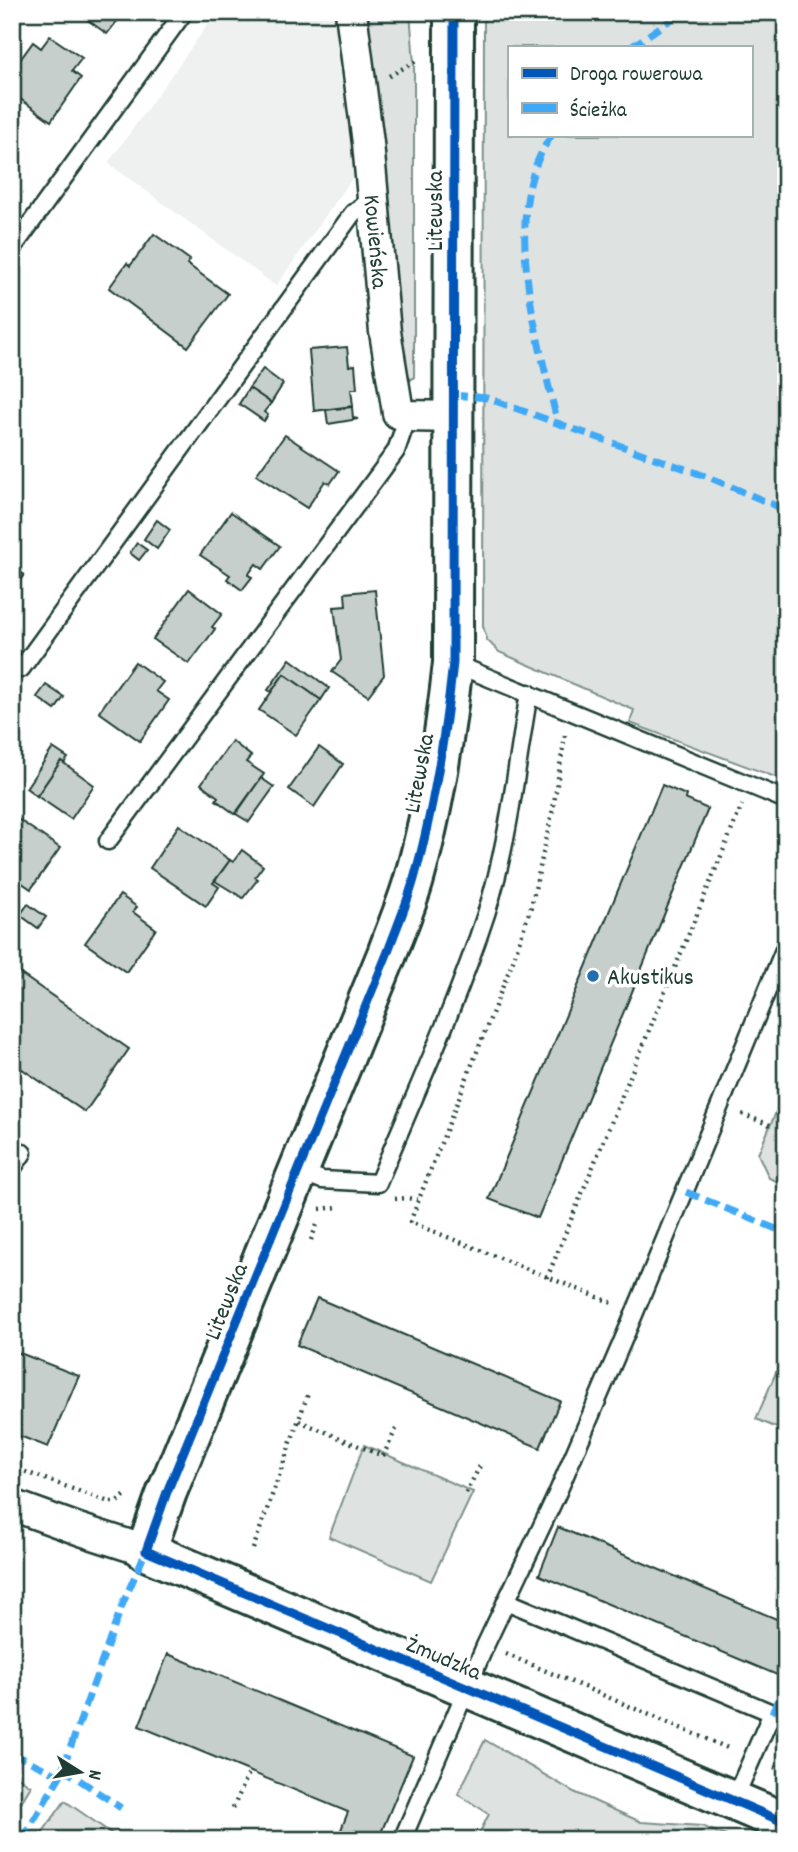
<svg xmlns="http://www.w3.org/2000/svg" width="798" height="1852" font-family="Dekko,sans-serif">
  <rect width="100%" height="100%" fill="#fff"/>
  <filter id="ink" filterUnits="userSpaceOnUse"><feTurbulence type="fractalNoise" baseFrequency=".0143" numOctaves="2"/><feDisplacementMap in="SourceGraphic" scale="14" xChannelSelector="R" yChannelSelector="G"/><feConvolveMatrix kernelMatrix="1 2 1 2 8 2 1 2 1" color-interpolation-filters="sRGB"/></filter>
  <g filter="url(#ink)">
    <polygon fill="#eef1f0" points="217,12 343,12 361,166 276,286 108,163"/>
    <g fill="#dee3e2" stroke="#7e908b" stroke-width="2" fill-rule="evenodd">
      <polygon points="363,12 410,12 414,63 414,377 411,380 397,359"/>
      <path d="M484,12H786V781L630,723L634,710L499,652L487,640L483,626ZM751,47V135H509V47Z"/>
      <polygon points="786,1089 786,1185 769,1178 758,1154"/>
      <polygon points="786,1349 786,1432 756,1419"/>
      <polygon points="364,1445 473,1492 431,1581 329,1537"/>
      <polygon points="485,1740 574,1792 641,1822 702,1826 736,1840 476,1840 489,1814 458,1794"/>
      <polygon points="12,1773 31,1786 12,1817"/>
      <polygon points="65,1801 121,1840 37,1840"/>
    </g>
    <g fill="#c7cfcc" stroke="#1f3d34" stroke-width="2">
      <polygon points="113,12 111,14 118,20 107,34 78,13"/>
      <polygon points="50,36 82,58 72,71 81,78 51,121 12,93 12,71 33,42 41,48"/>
      <polygon points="12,150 21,156 12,168"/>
      <polygon points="154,234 190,260 187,264 228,294 188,347 109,288 127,263 130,266"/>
      <polygon points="347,347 349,366 355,365 357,389 351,389 353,406 314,411 309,350"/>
      <polygon points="263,369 283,384 271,403 249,388"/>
      <polygon points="249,388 271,403 264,412 268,415 264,421 239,404"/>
      <polygon points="352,407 353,418 358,419 328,424 326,410"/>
      <polygon points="285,435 339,471 330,484 325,481 307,508 256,475"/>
      <polygon points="231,512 280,546 263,569 256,564 248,575 252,577 242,590 227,579 230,575 200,555"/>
      <polygon points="157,520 170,530 157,549 144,539"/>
      <polygon points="137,543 147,550 139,560 130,553"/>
      <polygon points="12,559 16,562 13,566 24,575 12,591"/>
      <polygon points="189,589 222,614 212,627 215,629 189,664 153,639"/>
      <polygon points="375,590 384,675 368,696 332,672 341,660 334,607 346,606 345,593"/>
      <polygon points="290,659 329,688 321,700 284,674 271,692 268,690"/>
      <polygon points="135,662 163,682 156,691 169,700 140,741 99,712"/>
      <polygon points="284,674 321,700 296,735 259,710"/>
      <polygon points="46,685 64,697 55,710 37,697"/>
      <polygon points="232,741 251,756 246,762 264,774 235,814 216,800 218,797 201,784"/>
      <polygon points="319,747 343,764 314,807 289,789"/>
      <polygon points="53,748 68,758 64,763 61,761 37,796 26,788"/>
      <polygon points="61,761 94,785 71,819 37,796"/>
      <polygon points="261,778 274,787 249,822 236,814"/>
      <polygon points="662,785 686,795 685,799 708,809 538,1218 489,1199"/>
      <polygon points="12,815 60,848 31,889 12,876"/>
      <polygon points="179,825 230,860 213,883 219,887 206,906 150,868"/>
      <polygon points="242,850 263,866 255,877 258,879 243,898 215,881 230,860 233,862"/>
      <polygon points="120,895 137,907 133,912 156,929 126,972 85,943"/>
      <polygon points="28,904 46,917 38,928 20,915"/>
      <polygon points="12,968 129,1049 85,1112 12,1062"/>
      <polygon points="317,1298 560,1401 540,1448 297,1345"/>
      <polygon points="12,1350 79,1376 48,1447 12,1433"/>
      <polygon points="558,1527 786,1623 786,1669 782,1677 539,1575"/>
      <polygon points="168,1654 413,1756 378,1840 337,1840 348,1812 139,1726"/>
    </g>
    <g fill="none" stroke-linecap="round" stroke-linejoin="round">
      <defs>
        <g id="service">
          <polyline points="12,249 184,12"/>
          <polyline points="453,663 786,800"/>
          <polyline points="21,669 353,213 372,198"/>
          <polyline points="108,841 396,451 408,416"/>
          <polyline points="12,1146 23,1153 12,1169"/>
          <path d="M299,1171L322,1180L378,1183C415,1094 456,1005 486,914C509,843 516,767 529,693"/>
          <polyline points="506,1601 772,1713 733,1802"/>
          <polyline points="402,1840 485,1646 557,1494 635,1312 786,945"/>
        </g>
        <g id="minor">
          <path id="s1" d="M351,12L368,143L385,332L397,406L398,413L408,416L454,417"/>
          <polyline points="12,1505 81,1530 146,1551"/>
        </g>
        <path id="tertiary" d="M454,12L453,663C445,736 434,808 414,879C407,904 396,929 387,954L167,1492L146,1551L786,1823"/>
      </defs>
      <use href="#service" stroke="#1f3d34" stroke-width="21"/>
      <use href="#minor" stroke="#1f3d34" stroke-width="35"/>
      <use href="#tertiary" stroke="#1f3d34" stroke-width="44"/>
      <g stroke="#1f3d34" stroke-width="4.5" stroke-dasharray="2 5" stroke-linecap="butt">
        <polyline points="389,76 418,60"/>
        <polyline points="565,735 553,809 531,907 512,963 410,1222 615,1304"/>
        <polyline points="742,1114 770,1125"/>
        <polyline points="395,1199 407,1198 419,1200"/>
        <polyline points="320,1209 338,1207"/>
        <polyline points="311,1240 318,1222"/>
        <polyline points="547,1278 742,805"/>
        <polyline points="299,1421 383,1456 397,1427"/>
        <polyline points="12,1467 109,1502 117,1502 128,1493"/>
        <polyline points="466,1493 482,1462"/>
        <polyline points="253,1549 309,1391"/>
        <polyline points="506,1654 730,1749"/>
        <polyline points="774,1767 786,1772"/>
        <polyline points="233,1808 250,1771"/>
      </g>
      <use href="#service" stroke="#fff" stroke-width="16"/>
      <use href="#minor" stroke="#fff" stroke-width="30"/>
      <use href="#tertiary" stroke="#fff" stroke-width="38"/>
      <g stroke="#3fa9f5" stroke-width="7" stroke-dasharray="14 7" stroke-linecap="butt">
        <polyline points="631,47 682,12"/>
        <path d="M552,135C497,211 539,341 558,425"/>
        <polyline points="453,395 487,398 708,477 786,510"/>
        <polyline points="686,1192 786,1233"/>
        <polyline points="772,1713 786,1681"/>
        <polyline points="12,1753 60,1776"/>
        <polyline points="62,1768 121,1808"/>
        <polyline points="22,1840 60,1776 123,1603 146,1551"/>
      </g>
      <defs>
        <path id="cycleway" d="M454,12L453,663C445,736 434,808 414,879C407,904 396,929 387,954L167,1492L146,1551L786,1823"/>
      </defs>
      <use href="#cycleway" stroke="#fff" stroke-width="13"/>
      <use href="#cycleway" stroke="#0057b8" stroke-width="9"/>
    </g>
  </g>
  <circle fill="#1f6fb2" stroke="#fff" stroke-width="2.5" cx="593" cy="976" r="7"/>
  <g text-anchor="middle" stroke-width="7" stroke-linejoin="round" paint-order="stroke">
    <g font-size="24" fill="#1f3d34" stroke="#fff">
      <text transform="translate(434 211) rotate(-90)" y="8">Litewska</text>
      <text dy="8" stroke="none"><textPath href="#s1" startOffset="231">Kowieńska</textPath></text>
      <text transform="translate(418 773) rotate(-79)" y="8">Litewska</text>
      <text transform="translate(225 1301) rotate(-68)" y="8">Litewska</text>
      <text transform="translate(444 1657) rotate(23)" y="8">Żmudzka</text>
    </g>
    <g font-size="24" fill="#1f3d34" stroke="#fff" text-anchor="start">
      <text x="607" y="984">Akustikus</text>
    </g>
  </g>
  <rect width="798" height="1852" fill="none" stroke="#fff" stroke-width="42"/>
  <rect x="21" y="21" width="756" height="1810" fill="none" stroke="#1f3d34" stroke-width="2.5" filter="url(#ink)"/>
  <rect x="508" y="46" width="245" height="91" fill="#ffffff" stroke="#a5b1ae" stroke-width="2"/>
  <rect x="522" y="68" width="35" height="10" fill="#0057b8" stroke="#a5b1ae" stroke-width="2"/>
  <text x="570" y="80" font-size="21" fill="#1f3d34">Droga rowerowa</text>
  <rect x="522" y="103" width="35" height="10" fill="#3fa9f5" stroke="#a5b1ae" stroke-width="2"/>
  <text x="570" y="116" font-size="21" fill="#1f3d34">Ścieżka</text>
  <g transform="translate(80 1772) rotate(101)" stroke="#ffffff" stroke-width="5" paint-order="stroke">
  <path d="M0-5L12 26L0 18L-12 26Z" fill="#1f3d34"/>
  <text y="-10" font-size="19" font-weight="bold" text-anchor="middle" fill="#1f3d34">N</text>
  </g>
</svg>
